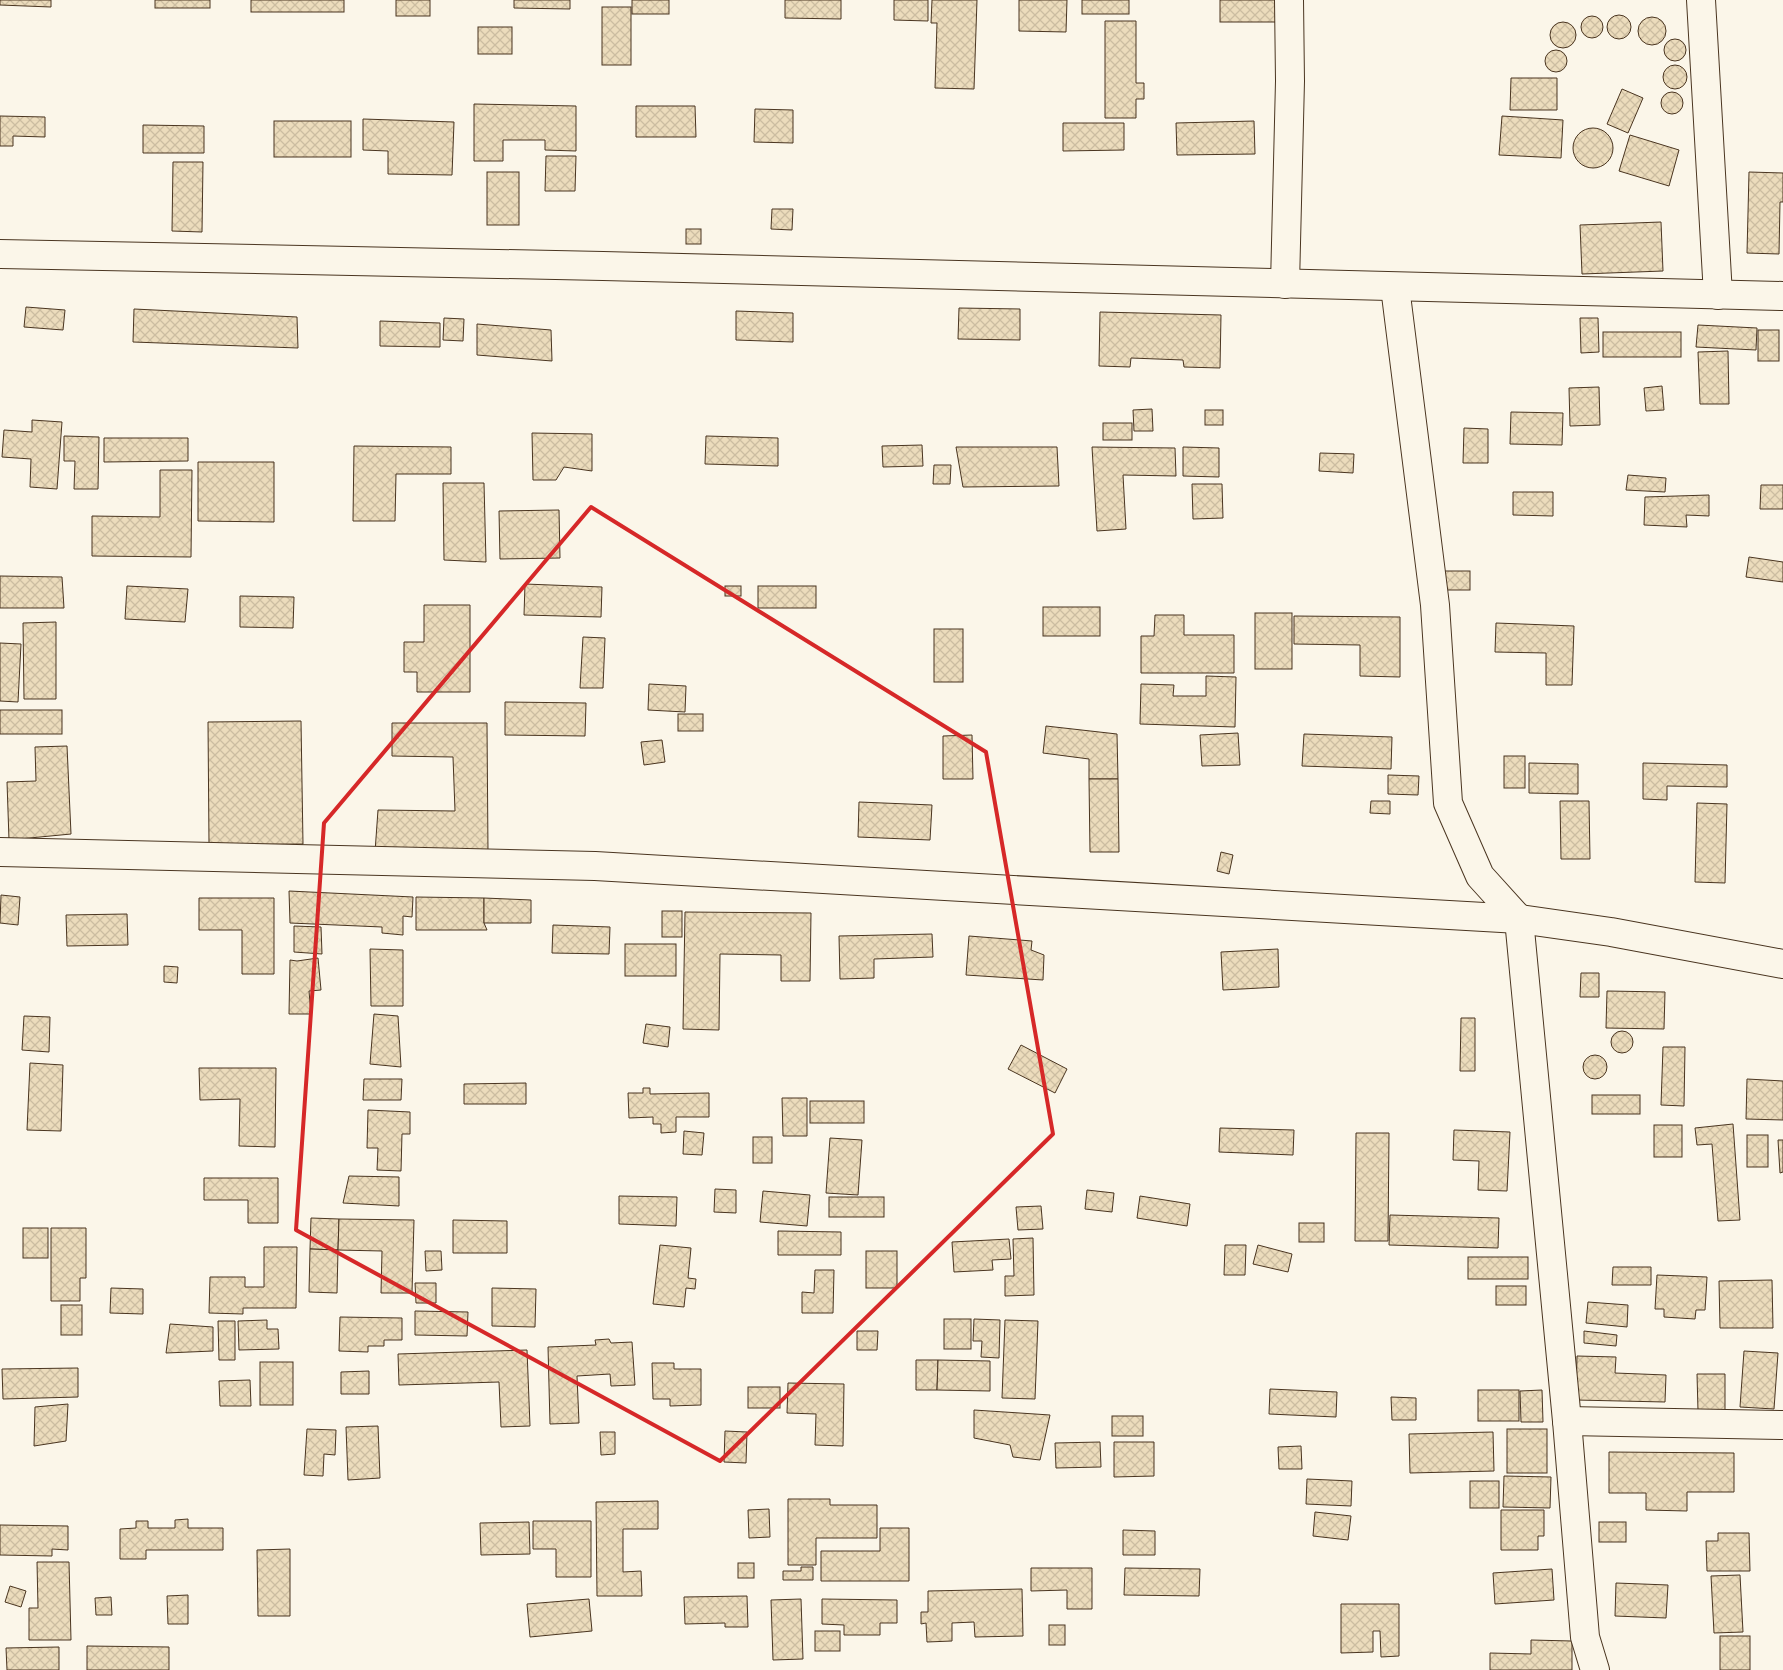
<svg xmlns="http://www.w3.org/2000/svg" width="1783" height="1670" font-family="Raleway,sans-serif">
  <defs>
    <pattern id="building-cross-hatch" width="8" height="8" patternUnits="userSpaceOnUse" patternTransform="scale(1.25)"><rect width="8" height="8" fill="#ecdcbc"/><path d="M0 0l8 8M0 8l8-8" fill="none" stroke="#ccbda1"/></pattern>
  </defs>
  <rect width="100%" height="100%" fill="#fbf6e9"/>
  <g fill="url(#building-cross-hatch)" stroke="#4a3520">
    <polygon points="0,0 51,0 51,7 0,5"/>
    <rect x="155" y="0" width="55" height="8"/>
    <rect x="251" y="0" width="93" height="12"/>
    <rect x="396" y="0" width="34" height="16"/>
    <polygon points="514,0 570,0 570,9 514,8"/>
    <rect x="632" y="0" width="37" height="14"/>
    <polygon points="785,0 841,0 841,19 785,18"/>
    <polygon points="894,0 928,0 928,21 894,20"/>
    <polygon points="932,0 977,0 974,89 935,88 937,23 931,23"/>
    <polygon points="1019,0 1067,0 1066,32 1019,31"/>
    <rect x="1082" y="0" width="47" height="14"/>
    <rect x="1220" y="0" width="56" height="22"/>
    <rect x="602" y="7" width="29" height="58"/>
    <circle cx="1619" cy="27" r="12"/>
    <circle cx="1592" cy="27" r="11"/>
    <circle cx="1652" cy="31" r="14"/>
    <polygon points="1105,21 1136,21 1136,83 1144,83 1144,99 1136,99 1136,118 1105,118"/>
    <circle cx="1563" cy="35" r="13"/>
    <rect x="478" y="27" width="34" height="27"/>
    <circle cx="1675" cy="50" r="11"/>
    <circle cx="1556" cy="61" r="11"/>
    <circle cx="1675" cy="77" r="12"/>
    <polygon points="1511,78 1557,78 1557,110 1510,110"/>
    <polygon points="1622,89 1643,98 1628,133 1607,124"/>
    <circle cx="1672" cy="103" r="11"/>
    <polygon points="474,104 576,106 576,151 545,150 545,140 503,140 503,161 474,161"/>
    <polygon points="636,106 695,106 696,137 636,137"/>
    <polygon points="755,109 793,110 793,143 754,142"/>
    <polygon points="0,116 45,117 45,137 13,136 13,146 0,146"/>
    <polygon points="1502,116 1563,120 1561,158 1499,155"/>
    <polygon points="363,119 454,122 452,175 388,174 388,151 363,150"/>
    <rect x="274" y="121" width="77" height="36"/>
    <polygon points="1254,121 1255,154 1177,155 1176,123"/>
    <polygon points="1063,123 1124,123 1124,150 1063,151"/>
    <polygon points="143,125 204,126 204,153 143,153"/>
    <circle cx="1593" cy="148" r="20"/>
    <polygon points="1630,135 1679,150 1669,186 1619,171"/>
    <polygon points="546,156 576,156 575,191 545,191"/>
    <polygon points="173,162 203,162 202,232 172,231"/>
    <rect x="487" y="172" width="32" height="53"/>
    <polygon points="1749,172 1783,173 1783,202 1780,202 1779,254 1747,253"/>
    <polygon points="772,209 793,209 792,230 771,229"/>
    <polygon points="1661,222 1663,271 1582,274 1580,225"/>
    <rect x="686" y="229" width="15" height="15"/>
    <polygon points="26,307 65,310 63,330 24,327"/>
    <polygon points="959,308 1020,309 1020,340 958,339"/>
    <polygon points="134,309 297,317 298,348 133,342"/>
    <polygon points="736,311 793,313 793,342 736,340"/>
    <polygon points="1100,312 1221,315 1220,368 1184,367 1183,360 1131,358 1130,367 1099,366"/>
    <polygon points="444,318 464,319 463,341 443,340"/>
    <polygon points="1580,318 1598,318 1599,352 1581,353"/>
    <polygon points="380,321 440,323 440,347 380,346"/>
    <polygon points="477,324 551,330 552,361 477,355"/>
    <polygon points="1698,325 1757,328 1756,350 1696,347"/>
    <rect x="1758" y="330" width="21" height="31"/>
    <rect x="1603" y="332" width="78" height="25"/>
    <polygon points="1728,351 1729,404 1700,404 1698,352"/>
    <polygon points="1662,386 1664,410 1646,411 1644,388"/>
    <polygon points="1599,387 1600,425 1570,426 1569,388"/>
    <polygon points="1152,409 1153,431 1134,431 1133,410"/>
    <rect x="1205" y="410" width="18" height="15"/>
    <polygon points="1511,412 1563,413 1562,445 1510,444"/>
    <polygon points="32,420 62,422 57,489 30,487 31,459 2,457 4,430 32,432"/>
    <rect x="1103" y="423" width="29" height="17"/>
    <polygon points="1464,428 1488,429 1488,463 1463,463"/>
    <polygon points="532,433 592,434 592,471 564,467 556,480 533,480"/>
    <polygon points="64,436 99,437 98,489 74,489 75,461 64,461"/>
    <polygon points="706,436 778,438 778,466 705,464"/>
    <polygon points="104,438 188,438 188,461 104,462"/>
    <polygon points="922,445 923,466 883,467 882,446"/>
    <polygon points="354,446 451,447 451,474 396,474 395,521 353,521"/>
    <polygon points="956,447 1057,447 1059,486 963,487"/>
    <polygon points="1092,447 1175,448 1176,476 1123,475 1126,529 1097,531"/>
    <polygon points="1183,447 1219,448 1219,477 1183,476"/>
    <polygon points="1320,453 1354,454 1353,473 1319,471"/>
    <polygon points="198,462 274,462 274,522 198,521"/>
    <polygon points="934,465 951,465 950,484 933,484"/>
    <polygon points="160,470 192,470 191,557 92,556 92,516 160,517"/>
    <polygon points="1628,475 1666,478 1665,492 1626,490"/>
    <polygon points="443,483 484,483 486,562 444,560"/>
    <polygon points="1192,484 1222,484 1223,518 1193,519"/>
    <polygon points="1761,485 1783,485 1783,509 1760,509"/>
    <polygon points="1513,492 1553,492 1553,516 1513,515"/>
    <polygon points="1709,495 1709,516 1686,515 1687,527 1644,525 1645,497"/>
    <polygon points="559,510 560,558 500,559 499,511"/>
    <polygon points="1749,557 1783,562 1783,582 1746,577"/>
    <rect x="1444" y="571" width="26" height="19"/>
    <polygon points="0,576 62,577 64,608 0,608"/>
    <polygon points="525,584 602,587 601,617 524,615"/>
    <polygon points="127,586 188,589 185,622 125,619"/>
    <rect x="725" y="586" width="16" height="10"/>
    <rect x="758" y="586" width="58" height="22"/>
    <polygon points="240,596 294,597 293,628 240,627"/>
    <polygon points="424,605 470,605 470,692 417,692 417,672 404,672 404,642 424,642"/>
    <rect x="1043" y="607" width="57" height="29"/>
    <rect x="1255" y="613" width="37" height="56"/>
    <polygon points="1155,615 1184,615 1184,635 1234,635 1234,673 1141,673 1141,636 1154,636"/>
    <polygon points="1294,616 1400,617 1400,677 1360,676 1360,645 1294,644"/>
    <polygon points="56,622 56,699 24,699 23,623"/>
    <polygon points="1496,623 1574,626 1572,685 1546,685 1546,653 1495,652"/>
    <rect x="934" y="629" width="29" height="53"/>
    <polygon points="583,637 605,638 603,688 580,688"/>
    <polygon points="0,643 21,644 18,702 0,701"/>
    <polygon points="1206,676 1236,677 1235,727 1140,724 1141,684 1174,685 1173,696 1206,696"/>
    <polygon points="649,684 686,686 685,712 648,710"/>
    <polygon points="505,702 586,703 585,736 505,735"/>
    <rect x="0" y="710" width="62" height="24"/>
    <rect x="678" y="714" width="25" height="17"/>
    <polygon points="301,721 303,844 209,845 208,722"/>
    <polygon points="392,723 487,723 488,852 375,852 378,810 455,811 453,757 392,756"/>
    <polygon points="1046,726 1117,734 1118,779 1089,779 1089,759 1043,753"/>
    <polygon points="1238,733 1240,765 1202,766 1200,735"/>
    <polygon points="1304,734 1392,737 1391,769 1302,766"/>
    <polygon points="972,735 973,779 943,779 943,736"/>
    <polygon points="662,740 665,762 644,765 641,742"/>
    <polygon points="67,746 71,834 9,840 7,782 36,781 35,747"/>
    <rect x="1504" y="756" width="21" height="32"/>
    <polygon points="1529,763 1578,764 1578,794 1529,793"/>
    <polygon points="1643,763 1727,765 1727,787 1667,786 1667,800 1643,799"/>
    <polygon points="1388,775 1419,776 1418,795 1388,794"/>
    <polygon points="1089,779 1118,779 1119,852 1090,852"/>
    <polygon points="1371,801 1390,801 1390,814 1370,813"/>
    <polygon points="1560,801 1589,801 1590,859 1561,859"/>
    <polygon points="859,802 932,805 930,840 858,837"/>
    <polygon points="1697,803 1727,804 1725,883 1695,882"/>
    <polygon points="1221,852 1233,855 1229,874 1217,871"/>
    <polygon points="289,891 413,897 412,917 403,916 403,935 382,933 382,927 290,923"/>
    <polygon points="1,895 20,897 18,925 0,923"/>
    <polygon points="416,897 484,898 484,923 487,930 416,930"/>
    <polygon points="199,898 274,898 274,974 242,974 242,930 199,930"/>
    <polygon points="484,898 531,900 531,923 484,923"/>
    <rect x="662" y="911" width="20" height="26"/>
    <polygon points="685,912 811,913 810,981 781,981 781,955 720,954 719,1030 683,1029"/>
    <polygon points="127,914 128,945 67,946 66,915"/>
    <polygon points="553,925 610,927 609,954 552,953"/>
    <polygon points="294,926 321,927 322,954 294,952"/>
    <polygon points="932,934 933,957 874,959 874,978 840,979 839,936"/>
    <polygon points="969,936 1032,941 1031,950 1044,955 1043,980 966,975"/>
    <rect x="625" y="944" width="51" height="32"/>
    <polygon points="370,949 403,950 403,1006 371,1006"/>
    <polygon points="1278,949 1279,987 1223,990 1221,952"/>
    <polygon points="318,958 321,990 309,991 311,1014 289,1014 290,960 297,961"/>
    <polygon points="164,966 178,967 177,983 164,982"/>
    <polygon points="1581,973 1599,973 1599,997 1580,997"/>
    <polygon points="1607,991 1665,992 1664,1029 1606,1028"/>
    <polygon points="374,1014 398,1016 401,1067 370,1064"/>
    <polygon points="24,1016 50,1017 49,1052 22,1050"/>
    <polygon points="1461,1018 1475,1018 1475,1071 1460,1071"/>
    <polygon points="646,1024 670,1027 668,1047 643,1043"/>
    <circle cx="1622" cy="1042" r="11"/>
    <polygon points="1021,1045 1067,1069 1055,1093 1008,1069"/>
    <polygon points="1663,1047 1685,1047 1684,1106 1661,1105"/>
    <circle cx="1595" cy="1067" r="12"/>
    <polygon points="30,1063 63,1065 61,1131 27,1130"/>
    <polygon points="199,1068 276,1068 275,1147 239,1146 240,1099 200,1100"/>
    <polygon points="364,1079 402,1079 401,1100 363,1100"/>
    <polygon points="1747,1079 1783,1081 1783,1120 1746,1119"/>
    <polygon points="526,1083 526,1104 464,1104 464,1084"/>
    <polygon points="643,1088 650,1088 650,1094 709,1093 709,1117 676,1117 676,1132 661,1133 661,1124 653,1124 653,1117 629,1118 628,1093 643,1093"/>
    <rect x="1592" y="1095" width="48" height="19"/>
    <polygon points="782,1098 807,1098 807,1136 783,1136"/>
    <rect x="810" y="1101" width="54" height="22"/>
    <polygon points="368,1110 410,1112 410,1134 402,1134 401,1171 377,1170 378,1148 367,1148"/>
    <polygon points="1733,1124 1740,1220 1718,1221 1712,1144 1697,1145 1695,1128"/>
    <rect x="1654" y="1125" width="28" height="32"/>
    <polygon points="1220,1128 1294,1130 1293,1155 1219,1152"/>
    <polygon points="1454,1130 1510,1132 1507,1191 1478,1190 1479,1161 1453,1160"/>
    <polygon points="684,1131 704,1133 702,1155 683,1154"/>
    <polygon points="1356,1133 1389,1133 1388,1241 1355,1241"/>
    <rect x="1747" y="1135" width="21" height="32"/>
    <rect x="753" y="1137" width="19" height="26"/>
    <polygon points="830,1138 862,1140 858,1195 826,1193"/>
    <polygon points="1778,1140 1783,1140 1783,1172 1780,1173"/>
    <polygon points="349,1176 399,1177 399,1206 343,1203"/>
    <polygon points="204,1178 278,1178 278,1223 248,1223 248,1200 204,1200"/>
    <polygon points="715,1189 736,1190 736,1213 714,1212"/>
    <polygon points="1087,1190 1114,1193 1112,1212 1085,1209"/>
    <polygon points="763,1191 810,1195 807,1226 760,1222"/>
    <polygon points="619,1196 677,1197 676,1226 619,1224"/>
    <polygon points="1140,1196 1190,1204 1187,1226 1137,1218"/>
    <rect x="829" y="1197" width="55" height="20"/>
    <polygon points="1041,1206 1043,1229 1018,1230 1016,1207"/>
    <polygon points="1390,1215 1499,1218 1498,1248 1389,1245"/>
    <polygon points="311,1218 339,1219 338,1250 310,1249"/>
    <polygon points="339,1219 414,1220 412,1293 381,1293 382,1251 338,1250"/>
    <polygon points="453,1220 507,1221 507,1253 453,1253"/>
    <rect x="1299" y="1223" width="25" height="19"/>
    <rect x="23" y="1228" width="25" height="30"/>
    <polygon points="51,1228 86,1228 86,1278 80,1278 80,1301 51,1301"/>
    <polygon points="778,1231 841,1232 841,1255 778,1255"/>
    <polygon points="1033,1238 1034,1295 1005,1296 1005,1276 1014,1276 1013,1239"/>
    <polygon points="1009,1239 1011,1259 992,1260 993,1270 954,1272 952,1242"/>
    <polygon points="660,1245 691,1248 688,1278 696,1279 695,1289 686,1288 684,1307 653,1304"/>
    <polygon points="1225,1245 1246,1245 1245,1275 1224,1275"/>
    <polygon points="1258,1245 1292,1254 1288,1272 1253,1264"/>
    <polygon points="264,1247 297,1247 296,1308 243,1308 243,1314 209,1313 210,1277 245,1277 245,1287 264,1287"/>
    <polygon points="310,1249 338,1250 337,1293 309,1292"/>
    <polygon points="425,1251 441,1251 442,1270 426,1271"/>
    <rect x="866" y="1251" width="31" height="37"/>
    <rect x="1468" y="1257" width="60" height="22"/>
    <polygon points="1613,1267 1651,1267 1651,1285 1612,1285"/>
    <polygon points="815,1270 834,1270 833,1313 802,1313 802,1292 814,1293"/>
    <polygon points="1657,1275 1707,1277 1705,1310 1696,1310 1695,1319 1664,1317 1664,1309 1655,1309"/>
    <polygon points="1772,1280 1773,1328 1720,1328 1719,1281"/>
    <polygon points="415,1283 436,1283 436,1303 416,1303"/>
    <rect x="1496" y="1286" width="30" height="19"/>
    <polygon points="111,1288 143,1289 143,1314 110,1313"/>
    <polygon points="492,1288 536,1289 535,1327 492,1326"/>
    <polygon points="1588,1302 1628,1305 1627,1327 1586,1323"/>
    <rect x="61" y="1305" width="21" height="30"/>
    <polygon points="415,1311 468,1312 467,1336 415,1335"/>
    <polygon points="340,1317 402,1318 402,1340 384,1340 384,1346 368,1346 368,1352 339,1351"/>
    <rect x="944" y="1319" width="27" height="30"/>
    <polygon points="974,1319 1000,1320 999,1358 981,1357 982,1341 973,1341"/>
    <polygon points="267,1320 267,1329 278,1329 279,1349 239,1350 238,1321"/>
    <polygon points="1005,1320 1038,1321 1035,1399 1002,1398"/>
    <polygon points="218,1321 235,1321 235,1360 219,1360"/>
    <polygon points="170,1324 213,1327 213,1351 166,1353"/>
    <polygon points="857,1331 878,1331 877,1350 857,1350"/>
    <polygon points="1584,1331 1617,1335 1616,1346 1584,1343"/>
    <polygon points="609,1339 611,1343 632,1342 635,1385 611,1386 610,1374 577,1376 579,1423 550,1424 548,1347 596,1345 595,1340"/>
    <polygon points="527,1350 530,1426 501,1427 499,1382 399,1385 398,1354"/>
    <polygon points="1744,1351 1778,1353 1774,1409 1740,1407"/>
    <polygon points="1577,1356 1616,1357 1615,1373 1666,1375 1665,1402 1576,1400"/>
    <polygon points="916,1360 938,1360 937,1390 916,1390"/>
    <polygon points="938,1360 990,1361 990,1391 937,1390"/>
    <rect x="260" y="1362" width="33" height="43"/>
    <polygon points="652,1363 674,1363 674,1369 701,1369 701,1405 670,1406 670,1399 653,1399"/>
    <polygon points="78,1368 78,1397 3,1399 2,1369"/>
    <polygon points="369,1371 369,1394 341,1394 341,1372"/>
    <polygon points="1697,1374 1725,1374 1725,1411 1698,1411"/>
    <polygon points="250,1380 251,1406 220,1406 219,1381"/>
    <polygon points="788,1383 844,1384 843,1446 815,1445 816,1414 787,1413"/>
    <rect x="748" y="1387" width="32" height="21"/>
    <polygon points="1270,1389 1337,1392 1336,1417 1269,1414"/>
    <rect x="1478" y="1390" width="41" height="31"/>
    <polygon points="1542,1390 1543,1422 1521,1422 1520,1391"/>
    <polygon points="1391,1397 1416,1398 1416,1420 1392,1420"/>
    <polygon points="68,1404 66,1441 34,1446 35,1407"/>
    <polygon points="974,1410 1050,1415 1040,1460 1013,1457 1010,1445 974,1438"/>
    <rect x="1112" y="1416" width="31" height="20"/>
    <polygon points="378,1426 380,1478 348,1480 346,1427"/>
    <polygon points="307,1429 336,1430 335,1455 324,1454 323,1476 304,1475"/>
    <rect x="1507" y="1429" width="40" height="44"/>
    <polygon points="725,1431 747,1432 746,1463 724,1462"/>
    <polygon points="600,1432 615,1432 615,1454 601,1455"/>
    <polygon points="1493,1432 1494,1471 1410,1473 1409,1434"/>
    <polygon points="1100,1442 1101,1467 1056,1468 1055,1443"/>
    <polygon points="1114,1442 1154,1442 1154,1476 1114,1477"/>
    <polygon points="1301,1446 1302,1469 1279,1469 1278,1447"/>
    <polygon points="1609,1452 1734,1453 1734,1492 1687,1492 1687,1511 1646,1510 1646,1493 1609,1493"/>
    <polygon points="1504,1476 1551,1477 1550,1508 1503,1507"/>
    <polygon points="1307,1479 1352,1481 1351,1506 1306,1504"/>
    <rect x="1470" y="1481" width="29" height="27"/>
    <polygon points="788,1499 830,1499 830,1505 877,1505 877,1538 816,1538 816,1565 788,1565"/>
    <polygon points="658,1501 658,1529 623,1529 623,1572 641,1571 642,1596 597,1596 596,1502"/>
    <polygon points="769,1509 770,1537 749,1538 748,1510"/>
    <polygon points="1501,1510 1544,1510 1544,1536 1538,1536 1538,1550 1501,1550"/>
    <polygon points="1315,1512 1351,1516 1348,1540 1313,1536"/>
    <polygon points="188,1519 188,1528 223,1528 223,1550 146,1550 146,1559 120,1559 120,1529 136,1528 136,1521 148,1521 148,1528 175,1528 175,1520"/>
    <polygon points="533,1521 591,1521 591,1577 556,1577 556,1549 533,1549"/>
    <polygon points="529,1522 530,1554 481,1555 480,1523"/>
    <rect x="1599" y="1522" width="27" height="20"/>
    <polygon points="0,1525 68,1526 68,1550 52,1549 52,1556 0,1555"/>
    <polygon points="880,1528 909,1528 909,1581 821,1581 821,1551 880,1551"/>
    <polygon points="1123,1530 1155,1531 1155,1555 1123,1555"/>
    <polygon points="1718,1533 1749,1533 1750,1571 1707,1571 1706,1541 1718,1541"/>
    <polygon points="290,1549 290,1616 258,1616 257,1550"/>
    <polygon points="37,1562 69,1562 71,1640 29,1640 29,1608 38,1608"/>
    <rect x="738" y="1563" width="16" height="15"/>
    <polygon points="801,1567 813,1567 813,1580 783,1580 783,1571 801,1571"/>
    <polygon points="1031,1568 1092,1568 1092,1609 1067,1609 1067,1590 1031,1591"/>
    <polygon points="1125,1568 1200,1569 1199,1596 1124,1595"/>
    <polygon points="1552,1569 1554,1600 1495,1604 1493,1573"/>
    <polygon points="1740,1575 1743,1632 1714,1633 1711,1576"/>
    <polygon points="1616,1583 1668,1585 1666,1618 1615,1616"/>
    <polygon points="10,1586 26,1591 21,1607 5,1602"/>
    <polygon points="1022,1589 1023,1636 975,1637 974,1622 952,1623 952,1641 927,1642 926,1623 921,1624 921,1612 928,1612 928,1591"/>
    <polygon points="188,1595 188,1624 168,1624 167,1596"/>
    <polygon points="747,1596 748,1627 725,1627 725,1623 685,1624 684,1597"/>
    <polygon points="111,1597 112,1615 96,1615 95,1598"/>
    <polygon points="589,1599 592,1631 530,1637 527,1604"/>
    <polygon points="801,1599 803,1659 773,1660 771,1600"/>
    <polygon points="822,1599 897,1600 897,1623 880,1623 880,1635 844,1635 844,1625 822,1624"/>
    <polygon points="1341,1604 1399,1604 1399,1656 1381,1657 1380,1631 1373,1631 1373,1652 1341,1653"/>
    <rect x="1049" y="1625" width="16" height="20"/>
    <rect x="815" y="1631" width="25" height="20"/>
    <rect x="1720" y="1636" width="30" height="34"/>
    <polygon points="1531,1640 1572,1641 1572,1670 1490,1670 1490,1653 1531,1654"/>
    <polygon points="87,1646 169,1647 169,1670 87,1670"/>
    <polygon points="59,1647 59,1670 7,1670 6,1648"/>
  </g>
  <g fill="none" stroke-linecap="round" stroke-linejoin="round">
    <defs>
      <g id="street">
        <polyline points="1701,0 1718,295"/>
        <polyline points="0,254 603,266 1783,296"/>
        <polyline points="1285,284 1290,81 1289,0"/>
        <polyline points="1395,287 1435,605 1448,803 1480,876 1519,919 1567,1421 1585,1637 1595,1670"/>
        <polyline points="0,852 595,866 1519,919 1611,932 1783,964"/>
        <polyline points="1567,1421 1783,1425"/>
      </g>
    </defs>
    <use href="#street" stroke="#4a3520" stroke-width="30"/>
    <use href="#street" stroke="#fbf6e9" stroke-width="28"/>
  </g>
  <path fill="none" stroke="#d62828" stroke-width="4" stroke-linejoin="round" d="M591,507L986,752L1053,1134L720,1461L296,1230L324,823Z"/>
</svg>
